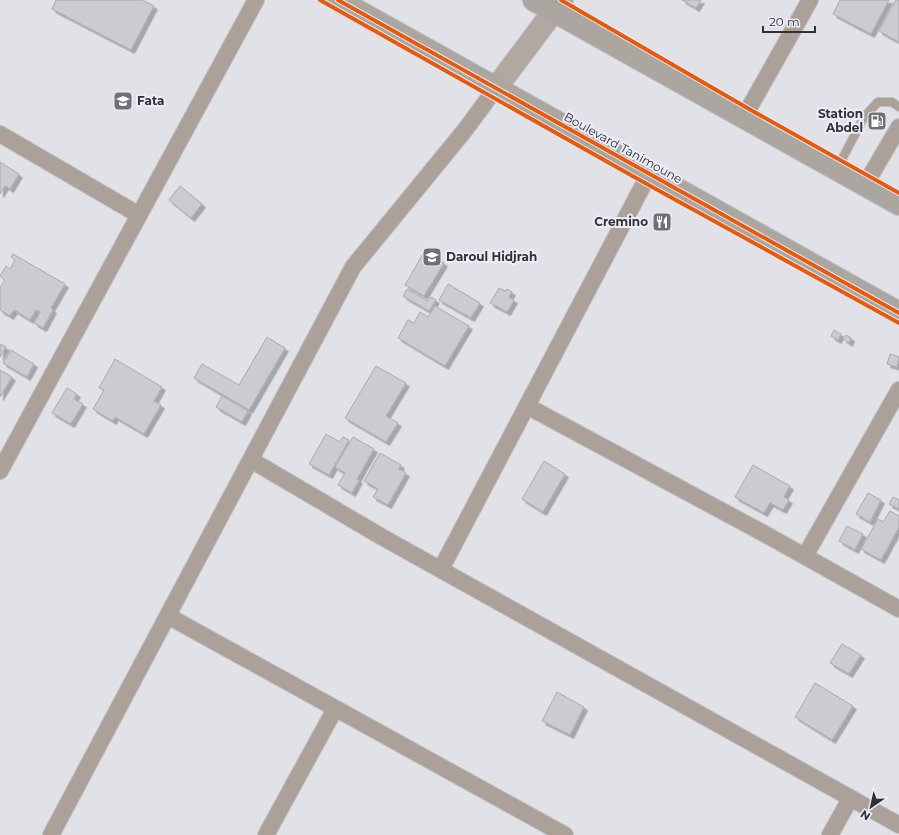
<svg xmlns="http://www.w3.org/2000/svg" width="899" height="835" font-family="Montserrat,sans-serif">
  <defs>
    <filter id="shadow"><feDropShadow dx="3.5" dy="3.5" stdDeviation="0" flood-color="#0004"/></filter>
  </defs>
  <rect width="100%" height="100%" fill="#e1e2e8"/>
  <g fill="#cccbcf" stroke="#abaaae" filter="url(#shadow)">
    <polygon points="56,0 142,0 154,6 131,50 52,9"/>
    <polygon points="682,0 701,0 696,8"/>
    <polygon points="840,0 889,0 871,34 833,14"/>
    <polygon points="896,0 899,1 899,42 879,31"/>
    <polygon points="0,162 19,174 10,189 5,186 0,194"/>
    <polygon points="180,186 202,204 191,218 169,200"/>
    <polygon points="424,252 444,263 424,296 405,285"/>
    <polygon points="13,254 65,284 51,308 53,310 43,328 34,323 40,312 36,310 30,320 14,310 10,316 0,310 0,287 5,280 0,276 6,266 10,269 15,260 11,257"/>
    <polygon points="448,284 480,303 471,318 439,300"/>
    <polygon points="499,288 506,291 507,289 512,292 509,297 514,300 507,312 490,303"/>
    <polygon points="407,289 428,301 431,297 436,300 429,311 403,296"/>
    <polygon points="435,306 469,326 445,366 398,338 408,320 414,323 420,312 428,317"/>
    <polygon points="834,330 841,334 838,340 831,336"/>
    <polygon points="846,335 851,338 849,343 843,339"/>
    <polygon points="267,337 285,348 249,410 194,378 202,364 239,385"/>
    <polygon points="0,344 6,347 0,357"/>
    <polygon points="11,350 34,364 27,377 3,363"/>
    <polygon points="890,354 899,357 897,367 887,364"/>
    <polygon points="115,359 162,387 154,401 161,405 144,434 115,417 113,421 93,409 104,390 99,388"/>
    <polygon points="376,366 406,383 386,416 398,423 386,442 345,418"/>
    <polygon points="0,370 12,377 0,397"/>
    <polygon points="67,388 77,394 74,399 83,404 71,424 52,413"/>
    <polygon points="222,396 248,411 242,422 216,407"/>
    <polygon points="326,434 340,442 343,437 349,440 329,475 309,464"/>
    <polygon points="353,437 374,449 357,479 359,480 352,493 338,485 345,473 335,467"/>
    <polygon points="380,453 401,465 399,469 406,473 388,505 373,497 378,489 364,481"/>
    <polygon points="544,461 565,474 543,512 522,499"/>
    <polygon points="753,465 790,486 784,497 789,500 783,510 770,503 764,513 735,497"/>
    <polygon points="868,493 881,500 870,522 856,514"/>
    <polygon points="893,497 899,500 899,509 889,504"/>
    <polygon points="890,511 899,516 899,527 881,560 861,549 878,519 883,522"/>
    <polygon points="847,526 863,534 855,550 839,541"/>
    <polygon points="842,644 861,655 849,674 830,663"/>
    <polygon points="815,683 853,706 832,740 795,717"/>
    <polygon points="557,692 584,707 570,735 542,721"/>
  </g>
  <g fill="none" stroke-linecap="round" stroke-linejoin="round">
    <defs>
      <polyline id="lane" points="837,169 864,117 878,102 892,102 899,107"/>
      <g id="street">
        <polyline points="744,117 810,0"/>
        <polyline points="0,134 139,215"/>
        <polyline points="865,185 899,127"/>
        <polyline points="527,406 763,533 899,609"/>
        <polyline points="251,460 382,537 899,825"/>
        <polyline points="0,471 256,0"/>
        <polyline points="805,556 899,390"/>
        <polyline points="441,569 649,174"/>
        <polyline points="168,616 565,835"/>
        <polyline points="51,835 353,267 465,130 496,88"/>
        <polyline points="266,835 335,709"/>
        <polyline points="830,835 850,799"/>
      </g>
      <polyline id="secondary" points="496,88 562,0"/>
      <g id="primary">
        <polyline points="338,0 899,313"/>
        <polyline points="534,0 899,204"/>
      </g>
    </defs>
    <use href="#lane" stroke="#bfbfc4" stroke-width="10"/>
    <use href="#street" stroke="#bfbfc4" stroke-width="18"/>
    <use href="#secondary" stroke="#bfbfc4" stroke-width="24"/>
    <use href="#primary" stroke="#bfbfc4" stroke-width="24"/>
    <use href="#lane" stroke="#aca198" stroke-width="8"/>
    <use href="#street" stroke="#aca198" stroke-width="16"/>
    <use href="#secondary" stroke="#b2a8a1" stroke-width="22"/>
    <use href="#primary" stroke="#aca6a1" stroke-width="22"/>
    <defs>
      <g id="cycleway">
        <polyline points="320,0 645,183 899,323"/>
        <polyline points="338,0 899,313"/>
        <polyline points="561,0 749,109 899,193"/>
      </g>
    </defs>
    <use href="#cycleway" stroke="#ebedf9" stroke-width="6"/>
    <use href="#cycleway" stroke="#e8590c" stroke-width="4"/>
  </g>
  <defs>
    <symbol id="school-square" viewBox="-11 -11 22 22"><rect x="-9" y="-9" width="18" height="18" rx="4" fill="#6f6f74" stroke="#ebedf9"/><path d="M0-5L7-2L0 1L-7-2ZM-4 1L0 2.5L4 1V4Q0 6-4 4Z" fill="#fff"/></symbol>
    <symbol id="fuel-square" viewBox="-11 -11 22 22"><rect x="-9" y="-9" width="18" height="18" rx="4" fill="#6f6f74" stroke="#ebedf9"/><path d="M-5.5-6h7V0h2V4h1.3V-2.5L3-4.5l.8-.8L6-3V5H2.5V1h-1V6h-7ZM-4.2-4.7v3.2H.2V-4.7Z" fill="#fff"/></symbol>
    <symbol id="restaurant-square" viewBox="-11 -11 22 22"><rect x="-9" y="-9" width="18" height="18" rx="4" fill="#6f6f74" stroke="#ebedf9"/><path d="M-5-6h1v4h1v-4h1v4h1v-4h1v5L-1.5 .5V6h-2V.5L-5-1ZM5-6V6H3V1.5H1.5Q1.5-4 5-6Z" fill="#fff"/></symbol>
  </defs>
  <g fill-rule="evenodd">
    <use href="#school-square" x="112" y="90" width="22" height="22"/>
    <use href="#fuel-square" x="866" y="110" width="22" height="22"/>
    <use href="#restaurant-square" x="651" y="211" width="22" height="22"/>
    <use href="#school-square" x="421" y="246" width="22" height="22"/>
  </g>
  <g text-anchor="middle" stroke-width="4" stroke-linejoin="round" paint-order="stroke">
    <g font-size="12" font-weight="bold" fill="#313136" stroke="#ebedf9" text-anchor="start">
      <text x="137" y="105">Fata</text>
      <text x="863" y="118" text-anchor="end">Station<tspan x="863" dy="14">Abdel</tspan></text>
      <text x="648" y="226" text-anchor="end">Cremino</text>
      <text x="446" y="261">Daroul Hidjrah</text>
    </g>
    <g font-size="12" fill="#313136" stroke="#ebedf9">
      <text transform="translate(623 148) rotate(29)" y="4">Boulevard Tanimoune</text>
    </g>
  </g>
  <g transform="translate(871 807) rotate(214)" stroke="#ebedf9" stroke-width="3" paint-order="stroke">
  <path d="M0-3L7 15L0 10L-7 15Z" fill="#313136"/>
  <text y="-6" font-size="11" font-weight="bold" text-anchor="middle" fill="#313136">N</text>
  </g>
  <path d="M763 26v6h52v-6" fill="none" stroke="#313136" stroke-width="2"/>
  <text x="769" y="26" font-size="12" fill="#313136" stroke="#ebedf9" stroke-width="3" paint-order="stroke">20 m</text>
</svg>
